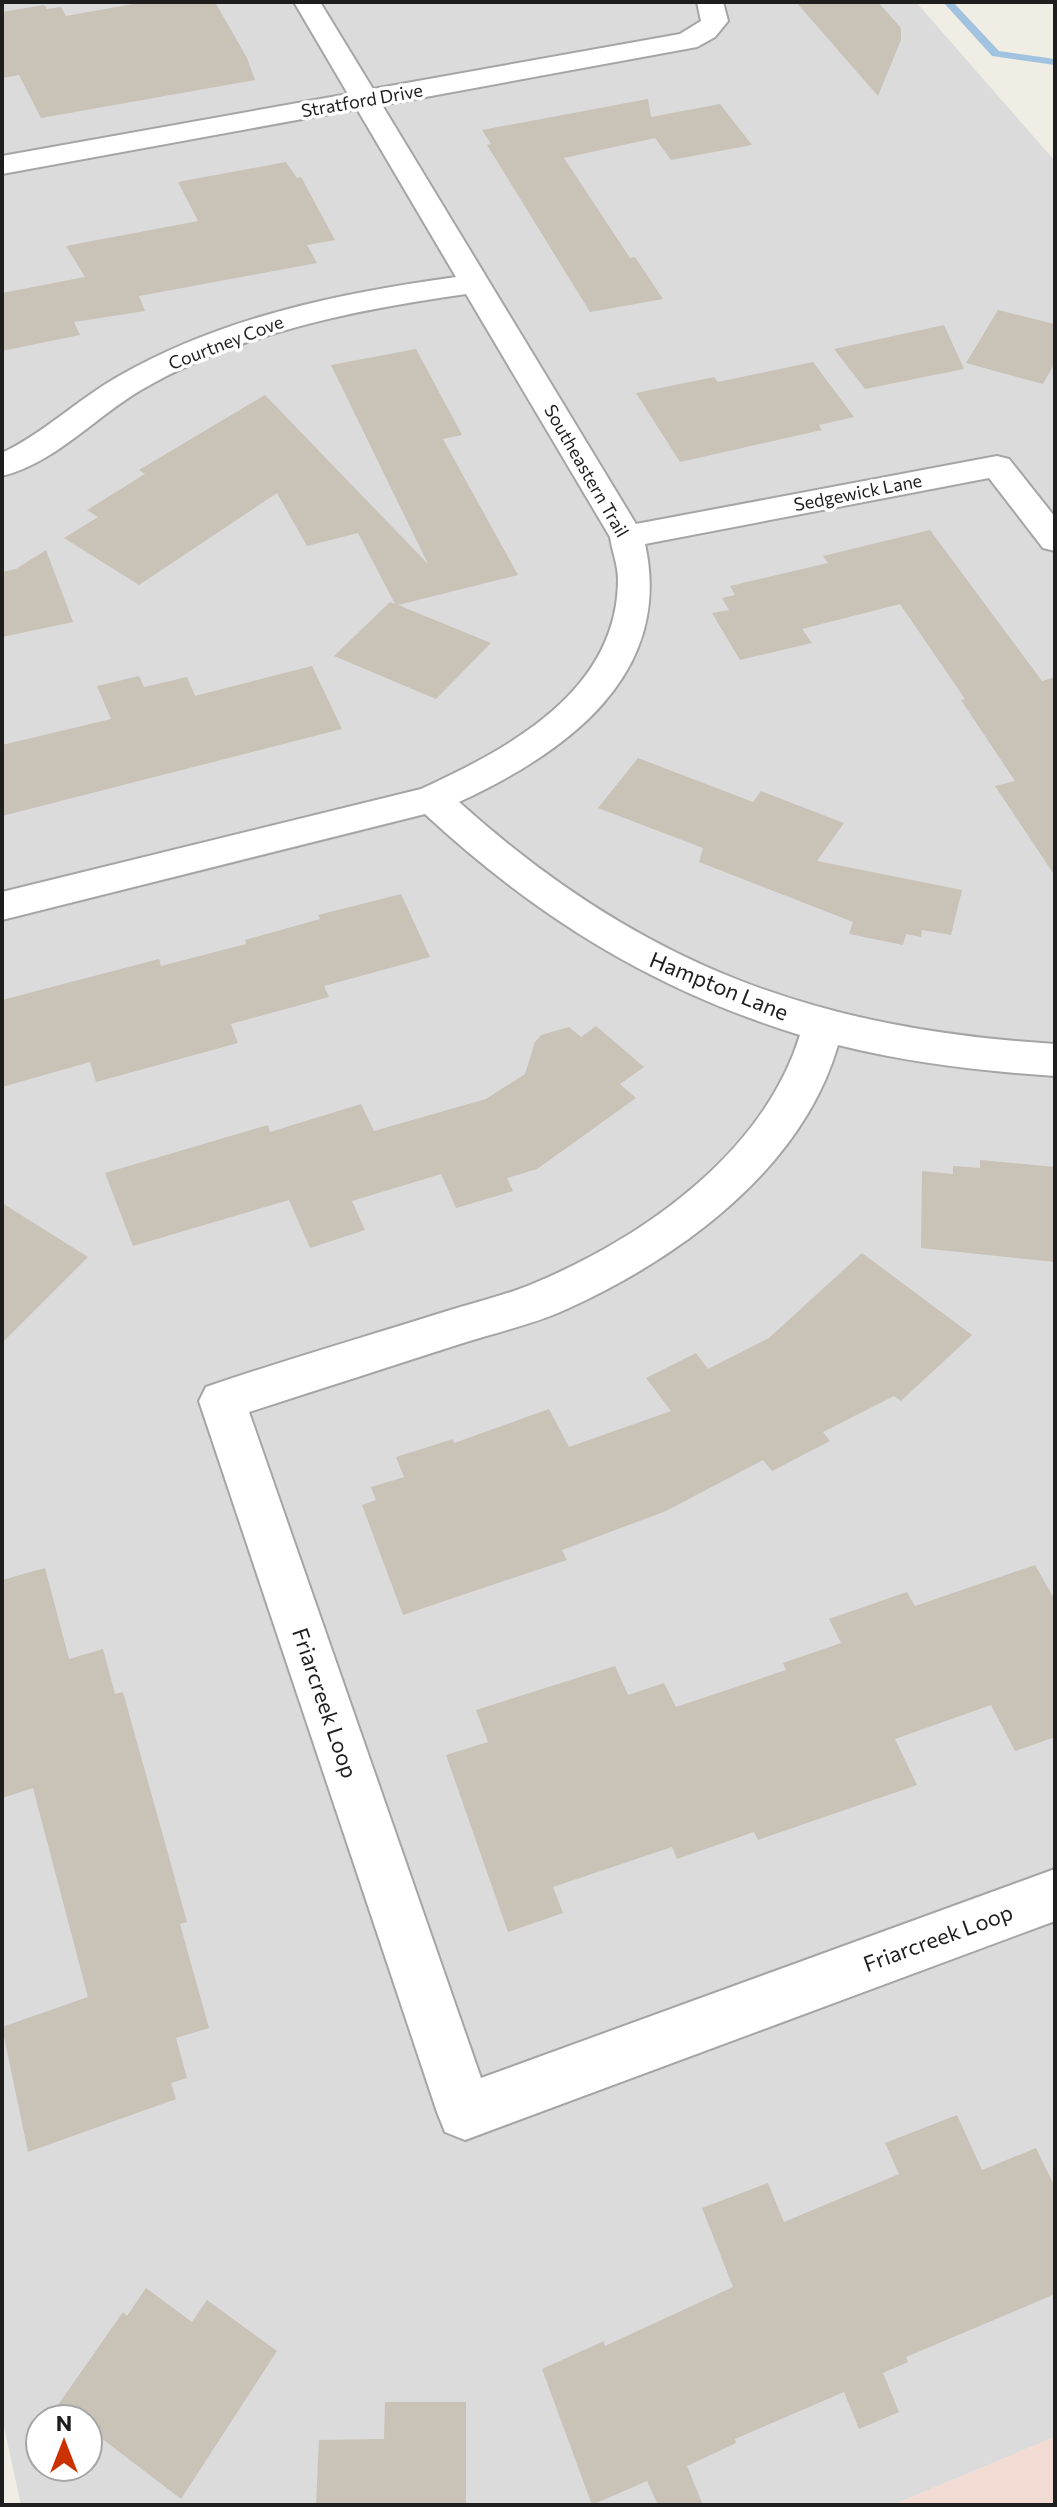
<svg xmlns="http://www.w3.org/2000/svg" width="1057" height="2507" font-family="Commissioner,sans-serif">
  <rect width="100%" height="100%" fill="#f0eee4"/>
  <path fill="#dcdbdb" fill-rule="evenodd" d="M2,2H916L1055,161V2437L893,2505H21L2,2418ZM40,2419H88V2467H40Z"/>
  <polygon fill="#f1dbd2" points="1055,2437 1055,2505 893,2505"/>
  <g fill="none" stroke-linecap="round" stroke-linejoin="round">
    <polygon fill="#a2c3df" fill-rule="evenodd" points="943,2 953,2 999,51 1055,59 1055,65 992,56"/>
  </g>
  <g fill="#c8c2b7">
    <polygon points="144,2 215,2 247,58 255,80 41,118 19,75 2,78 2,12 44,5 47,9 61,7 66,16"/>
    <polygon points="796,2 878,2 901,28 901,40 878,96"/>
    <polygon points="648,99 651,117 720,104 752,145 671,160 655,138 564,158 630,258 635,257 663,299 590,312 487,145 491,144 482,130"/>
    <polygon points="286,162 297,178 301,177 335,240 307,245 317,263 139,296 145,311 74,322 80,335 2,351 2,293 85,277 66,246 198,221 178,182"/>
    <polygon points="998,310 1055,324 1055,363 1043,384 966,363"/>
    <polygon points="944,325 964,369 865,389 834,349"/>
    <polygon points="416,349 462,435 443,439 518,575 398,605 491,643 436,699 334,656 390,602 395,604 358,533 307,546 277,493 139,585 64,538 98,517 87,510 145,474 139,470 265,395 428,564 331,365"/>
    <polygon points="813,362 854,417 819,425 822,430 680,462 636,393 714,377 718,382"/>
    <polygon points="930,530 1042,681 1055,677 1055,876 995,786 1015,781 961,700 965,699 900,604 802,629 812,643 740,660 712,613 729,610 722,598 735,595 730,586 828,563 823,556"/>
    <polygon points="46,550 73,622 2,637 2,572 16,569"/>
    <polygon points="312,666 342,729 2,816 2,745 111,719 97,686 139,676 144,687 187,677 195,696"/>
    <polygon points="638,758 753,802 761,791 844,823 817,861 962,890 951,935 922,930 921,937 906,934 903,945 849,934 853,922 699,862 703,848 598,808"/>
    <polygon points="401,894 430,957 324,986 329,997 231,1024 238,1043 96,1082 90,1062 2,1087 2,1000 159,959 161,966 246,944 245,940 320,919 318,915"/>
    <polygon points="596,1026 644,1067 620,1084 636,1098 537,1169 507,1178 513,1191 456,1208 441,1174 352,1201 365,1230 310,1248 289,1200 133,1246 105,1173 268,1125 270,1132 361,1104 374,1131 486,1099 525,1074 535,1042 541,1035 569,1027 581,1037"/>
    <polygon points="980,1160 1055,1167 1055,1262 921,1248 922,1171 953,1174 953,1166 980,1168"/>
    <polygon points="2,1203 88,1257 2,1343"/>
    <polygon points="862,1253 972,1335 901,1401 894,1396 823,1432 830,1441 772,1471 763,1460 666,1511 562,1550 567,1560 403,1615 362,1505 376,1500 371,1487 404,1477 396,1457 453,1439 454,1443 549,1409 569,1447 671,1411 646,1378 696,1353 708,1369 769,1338"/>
    <polygon points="1035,1565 1055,1600 1055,1737 1015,1751 991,1705 895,1739 917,1785 758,1840 754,1832 677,1859 672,1847 553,1887 563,1913 508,1932 446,1755 488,1742 476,1710 615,1666 628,1695 664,1683 676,1707 786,1670 783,1663 841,1643 829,1619 907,1592 915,1606"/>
    <polygon points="45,1568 69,1659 103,1649 115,1694 123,1692 187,1922 180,1924 209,2028 176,2038 187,2078 171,2083 176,2099 28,2152 2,2027 88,1997 33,1788 2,1798 2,1580"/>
    <polygon points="957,2115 982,2170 1036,2148 1055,2187 1055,2294 906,2357 908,2362 883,2373 899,2412 859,2429 844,2392 735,2439 736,2443 687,2466 703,2505 658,2505 647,2481 592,2505 542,2369 604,2341 605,2346 733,2287 702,2208 768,2183 784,2222 899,2174 885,2143"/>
    <polygon points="146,2288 192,2322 207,2300 277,2351 181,2499 88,2428 88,2419 76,2419 58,2405 123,2312 127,2316"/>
    <polygon points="385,2402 466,2402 466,2505 316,2505 319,2440 384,2439"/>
  </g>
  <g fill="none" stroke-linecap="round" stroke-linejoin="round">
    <defs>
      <path id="minor" d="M294,2H320L373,89L680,34L701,21L697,2H723L728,21L715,37L697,47L382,105L636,524L997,456L1009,459L1055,517V551L1043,548L989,478L645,544C674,676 565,753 459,802C640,965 814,1029 1055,1044V1076C981,1071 910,1063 838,1045C802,1169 681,1257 567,1309C535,1324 497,1332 463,1343C392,1366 320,1389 249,1412L481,2078L1055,1869V1921L465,2140L445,2132L437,2112L199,1401L206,1387C284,1360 365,1337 444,1312C475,1302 508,1295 537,1282C646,1236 764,1152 800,1035C654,990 536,917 425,814L2,920V892L421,789C510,748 618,691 618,579C618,565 612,551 610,537L466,294C354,310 241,332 141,390C95,417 55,463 2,476V453C44,433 78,399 119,376C222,317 340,293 456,277L357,109L2,174V156L348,94Z"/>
    </defs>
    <use href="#minor" stroke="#a5a5a5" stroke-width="4"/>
    <use href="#minor" fill="#fff" fill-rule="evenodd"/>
  </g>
  <g text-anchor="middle" stroke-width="7" stroke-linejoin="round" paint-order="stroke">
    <g font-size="18" fill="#1e1e1e" stroke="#fff">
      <text transform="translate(362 101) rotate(-10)" y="6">Stratford Drive</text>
      <text transform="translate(226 343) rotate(-21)" y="6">Courtney Cove</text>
      <text transform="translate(586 471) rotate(60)" y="6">Southeastern Trail</text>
      <text transform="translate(858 493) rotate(-11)" y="6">Sedgewick Lane</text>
    </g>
    <g font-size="22" fill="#1e1e1e" stroke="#fff">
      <text transform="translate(719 986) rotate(22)" y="8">Hampton Lane</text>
      <text transform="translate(325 1703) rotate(71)" y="8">Friarcreek Loop</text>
      <text transform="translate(938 1938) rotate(-20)" y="8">Friarcreek Loop</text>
    </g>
  </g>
  <rect width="1057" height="2507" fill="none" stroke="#1e1e1e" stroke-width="8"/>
  <g transform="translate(64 2443)"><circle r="38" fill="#ffffff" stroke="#a5a5a5" stroke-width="2"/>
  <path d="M0-6L14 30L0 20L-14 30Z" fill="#cc3100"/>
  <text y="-12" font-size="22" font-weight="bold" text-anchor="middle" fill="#1e1e1e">N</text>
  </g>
</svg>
